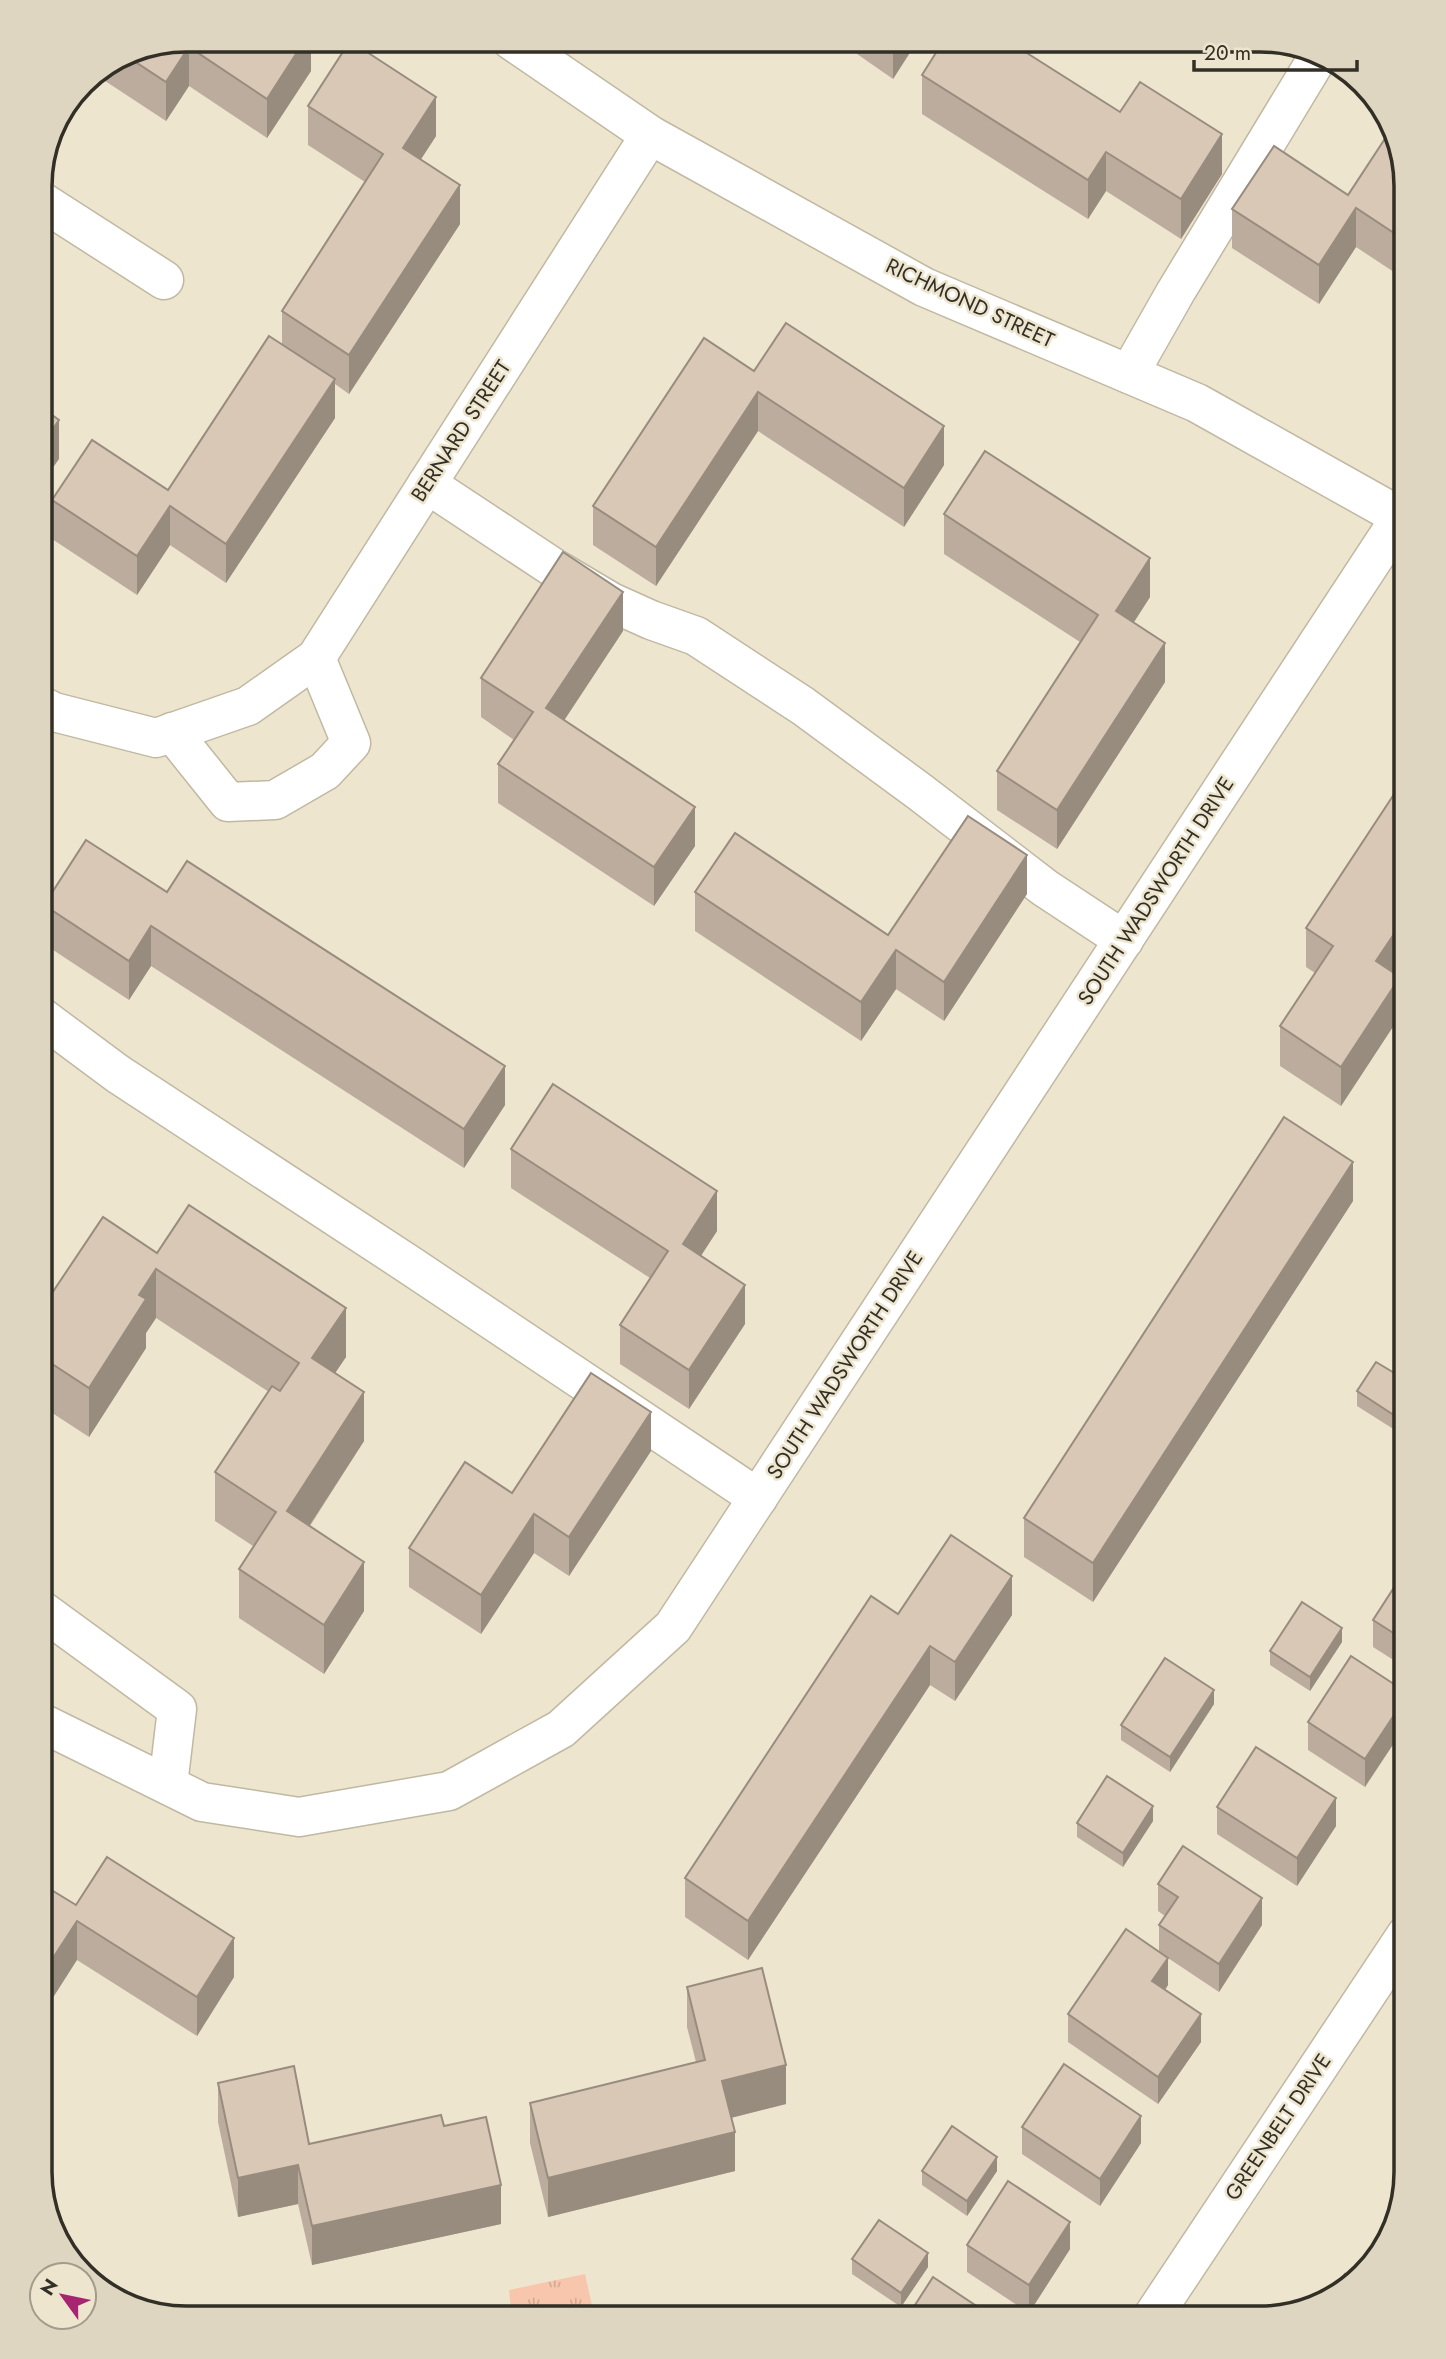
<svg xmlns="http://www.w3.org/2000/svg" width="1446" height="2359" font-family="Jost,sans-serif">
  <defs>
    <pattern id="park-tufts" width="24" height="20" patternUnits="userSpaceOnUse" patternTransform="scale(1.75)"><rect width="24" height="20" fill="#f8c6ac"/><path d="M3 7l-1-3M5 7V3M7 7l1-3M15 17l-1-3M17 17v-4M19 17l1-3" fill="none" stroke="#d5aa94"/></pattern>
  </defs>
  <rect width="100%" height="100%" fill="#eee5cf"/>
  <polygon fill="url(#park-tufts)" points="585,2274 595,2319 512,2319 509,2290"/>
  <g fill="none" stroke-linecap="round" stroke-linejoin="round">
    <defs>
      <g id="minor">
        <polyline points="511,40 650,135 924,287 1197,403 1406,520"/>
        <polyline points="41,201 164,280"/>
        <polyline points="1129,374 1175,293 1318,57"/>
        <polyline points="427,484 557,570 611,602 651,620 696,636 803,706 920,792 1045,888 1124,940"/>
        <polyline points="40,705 54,712 156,738 248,706 316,658 650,135"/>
        <polyline points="172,732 228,802 275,800 325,771 351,743 316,658"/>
        <polyline points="40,1016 118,1074 411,1266 758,1498"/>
        <polyline points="40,1609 177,1709 168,1785"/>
        <polyline points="40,1722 202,1802 299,1817 449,1791 561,1729 673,1627 1406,509"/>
        <polyline points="1151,2319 1406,1935"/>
      </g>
    </defs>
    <use href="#minor" stroke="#c0b8a2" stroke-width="41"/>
    <use href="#minor" stroke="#fff" stroke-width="38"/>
  </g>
  <g fill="#bbac9d">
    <polygon points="187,40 311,40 311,71 267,138 189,86 166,121 96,75 131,51"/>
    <polygon points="837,40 918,40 893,79"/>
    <polygon points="922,75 1120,112 1222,174 1181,239 1106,191 1088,219 922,114"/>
    <polygon points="308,106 436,136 421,159 460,224 349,394 335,384 335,418 226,583 170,545 137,595 52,539 52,500 168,490 282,344 282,311 365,182 308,145"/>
    <polygon points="1406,187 1406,280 1356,247 1319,304 1232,248 1232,209"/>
    <polygon points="754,371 944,465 904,527 758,431 656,586 593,545 593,506"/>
    <polygon points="944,514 1150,597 1134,622 1165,682 1057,849 997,810 997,771 1080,642 944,554"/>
    <polygon points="623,631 564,720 695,846 654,906 498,803 498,764 514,740 481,717 481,678"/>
    <polygon points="167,892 505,1105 464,1168 151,966 129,1000 44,944 44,905"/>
    <polygon points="695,892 888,935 1027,894 944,1021 896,989 861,1041 695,931"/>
    <polygon points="1306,928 1394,973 1400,1016 1341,1106 1280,1066 1280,1026 1315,973 1306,967"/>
    <polygon points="511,1149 717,1231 701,1256 745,1324 689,1409 620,1364 620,1325 650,1278 511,1188"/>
    <polygon points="1353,1201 1093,1602 1024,1557 1024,1518"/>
    <polygon points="157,1253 346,1357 335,1373 364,1441 310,1526 364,1611 324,1674 239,1618 239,1569 253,1546 215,1521 215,1472 269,1392 156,1318 146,1333 146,1348 89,1437 40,1405 40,1311"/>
    <polygon points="1406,1380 1406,1437 1357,1406 1357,1391"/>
    <polygon points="651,1451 569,1576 534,1553 481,1634 409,1587 409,1548 512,1493"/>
    <polygon points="1406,1569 1406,1668 1373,1647 1373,1620"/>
    <polygon points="898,1614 1012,1615 955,1701 930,1685 748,1960 685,1917 685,1878"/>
    <polygon points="1342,1642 1310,1691 1270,1665 1270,1651"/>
    <polygon points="1406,1692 1365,1787 1308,1750 1308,1722"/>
    <polygon points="1214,1704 1170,1772 1121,1740 1121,1725"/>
    <polygon points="1217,1807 1336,1826 1297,1886 1217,1834"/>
    <polygon points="1153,1821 1123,1867 1077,1837 1077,1823"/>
    <polygon points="1158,1884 1262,1925 1219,1992 1168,1958 1168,1985 1165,1990 1201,2042 1158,2104 1068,2042 1068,2014 1159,1952 1159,1925 1165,1916 1158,1911"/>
    <polygon points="76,1905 234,1977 197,2036 77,1960"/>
    <polygon points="687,1987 786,2104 731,2118 735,2171 548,2217 530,2143 530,2103 696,2062 687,2027"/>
    <polygon points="218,2083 309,2144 444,2126 501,2224 312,2265 298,2204 238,2217 218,2122"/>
    <polygon points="1022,2127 1141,2143 1100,2206 1022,2154"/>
    <polygon points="922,2171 997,2171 967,2216 922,2185"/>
    <polygon points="967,2245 1070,2249 1029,2313 967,2272"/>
    <polygon points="852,2259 928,2267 901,2307 852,2274"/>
  </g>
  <g fill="#988c7f">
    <polygon points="305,40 311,40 311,71 267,138 267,99"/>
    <polygon points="893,40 918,40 893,79"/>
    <polygon points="189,47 189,86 166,121 166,82"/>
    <polygon points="436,97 436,136 403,187 403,148"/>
    <polygon points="1222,134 1222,174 1181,239 1181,199"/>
    <polygon points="1106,152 1106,191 1088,219 1088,180"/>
    <polygon points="460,185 460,224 349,394 349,355"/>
    <polygon points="1356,208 1356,247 1319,304 1319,265"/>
    <polygon points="335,379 335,418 226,583 226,544"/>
    <polygon points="758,392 758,431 656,586 656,547"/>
    <polygon points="59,420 59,459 40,486 41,446"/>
    <polygon points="944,426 944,465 904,527 904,488"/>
    <polygon points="170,506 170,545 137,595 137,556"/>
    <polygon points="1150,558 1150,597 1116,650 1116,611"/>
    <polygon points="623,592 623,631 546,748 546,708"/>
    <polygon points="1165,643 1165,682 1057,849 1057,810"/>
    <polygon points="695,807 695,846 654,906 654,867"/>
    <polygon points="1027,855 1027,894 944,1021 944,982"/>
    <polygon points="1406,916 1406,955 1376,1000 1376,961"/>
    <polygon points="151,926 151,966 129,1000 129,961"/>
    <polygon points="896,950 896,989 861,1041 861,1002"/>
    <polygon points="1400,977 1400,1016 1341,1106 1341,1067"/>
    <polygon points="505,1066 505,1105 464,1168 464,1129"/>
    <polygon points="1353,1162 1353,1201 1093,1602 1093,1563"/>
    <polygon points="717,1191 717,1231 683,1283 683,1244"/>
    <polygon points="156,1269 156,1318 146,1333 146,1348 89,1437 89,1388 139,1295"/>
    <polygon points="745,1285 745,1324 689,1409 689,1370"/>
    <polygon points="346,1308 346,1357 312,1407 312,1358"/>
    <polygon points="364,1392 364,1441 287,1560 287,1511"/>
    <polygon points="651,1412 651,1451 569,1576 569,1537"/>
    <polygon points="534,1514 534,1553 481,1634 481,1595"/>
    <polygon points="364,1562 364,1611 324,1674 324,1625"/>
    <polygon points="1012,1576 1012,1615 955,1701 955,1662"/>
    <polygon points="1342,1628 1342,1642 1310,1691 1310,1677"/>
    <polygon points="930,1646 930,1685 748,1960 748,1921"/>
    <polygon points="1214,1690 1214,1704 1170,1772 1170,1757"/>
    <polygon points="1406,1697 1406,1725 1365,1787 1365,1759"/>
    <polygon points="1336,1798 1336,1826 1297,1886 1297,1858"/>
    <polygon points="1153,1806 1153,1821 1123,1867 1123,1853"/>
    <polygon points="1262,1898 1262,1925 1219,1992 1219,1964"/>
    <polygon points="77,1921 77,1960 40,2018 40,1978"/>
    <polygon points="234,1938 234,1977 197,2036 197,1997"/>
    <polygon points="1168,1958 1168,1985 1152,2009 1152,1981"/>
    <polygon points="1201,2014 1201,2042 1158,2104 1158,2077"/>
    <polygon points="786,2065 786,2104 722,2120 722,2081"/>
    <polygon points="1141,2116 1141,2143 1100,2206 1100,2179"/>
    <polygon points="735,2132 735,2171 548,2217 548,2178"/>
    <polygon points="997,2157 997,2171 967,2216 967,2201"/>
    <polygon points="298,2165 298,2204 238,2217 238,2178"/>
    <polygon points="501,2185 501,2224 312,2265 312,2226"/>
    <polygon points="1070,2222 1070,2249 1029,2313 1029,2285"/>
    <polygon points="928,2253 928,2267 901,2307 901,2293"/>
  </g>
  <g fill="#d9c8b6" stroke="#988c7f" stroke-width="2">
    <polygon points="187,40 305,40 267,99 189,47 166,82 125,55 131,51"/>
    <polygon points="944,40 1008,41 1120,112 1140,82 1222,134 1181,199 1106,152 1088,180 922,75"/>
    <polygon points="350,41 436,97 403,148 460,185 349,355 282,311 383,154 308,106"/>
    <polygon points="1392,128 1406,187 1406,241 1356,208 1319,265 1232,209 1274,146 1348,195"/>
    <polygon points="786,323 944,426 904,488 758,392 656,547 593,506 704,338 754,371"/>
    <polygon points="269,336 335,379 226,544 170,506 137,556 52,500 92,440 168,490"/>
    <polygon points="41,407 59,420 41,446"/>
    <polygon points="985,451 1150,558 1116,611 1165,643 1057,810 997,771 1098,615 944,514"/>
    <polygon points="563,552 623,592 546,708 695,807 654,867 498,764 533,712 481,678"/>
    <polygon points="1406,776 1406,916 1376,961 1400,977 1341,1067 1280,1026 1333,946 1306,928"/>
    <polygon points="968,816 1027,855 944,982 896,950 861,1002 695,892 735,833 888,935"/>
    <polygon points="86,840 167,892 187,861 505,1066 464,1129 151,926 129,961 44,905"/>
    <polygon points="553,1084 717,1191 683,1244 745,1285 689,1370 620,1325 668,1251 511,1149"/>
    <polygon points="1284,1117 1353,1162 1093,1563 1024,1518"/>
    <polygon points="189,1205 346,1308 312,1358 364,1392 287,1511 364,1562 324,1625 239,1569 276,1512 215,1472 272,1386 280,1391 299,1363 156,1269 139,1295 146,1299 89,1388 40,1356 40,1311 103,1217 157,1253"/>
    <polygon points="1376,1362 1406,1380 1406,1423 1357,1391"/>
    <polygon points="591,1373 651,1412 569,1537 534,1514 481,1595 409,1548 465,1462 512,1493"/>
    <polygon points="951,1535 1012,1576 955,1662 930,1646 748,1921 685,1878 871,1596 898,1614"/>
    <polygon points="1406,1569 1406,1641 1373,1620"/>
    <polygon points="1302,1602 1342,1628 1310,1677 1270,1651"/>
    <polygon points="1351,1656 1406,1692 1406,1697 1365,1759 1308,1722"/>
    <polygon points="1165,1658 1214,1690 1170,1757 1121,1725"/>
    <polygon points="1256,1747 1336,1798 1297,1858 1217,1807"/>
    <polygon points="1107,1776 1153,1806 1123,1853 1077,1823"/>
    <polygon points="1183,1846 1262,1898 1219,1964 1159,1925 1178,1897 1158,1884"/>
    <polygon points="107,1857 234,1938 197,1997 77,1921 40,1978 40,1883 76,1905"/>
    <polygon points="1126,1929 1168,1958 1152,1981 1201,2014 1158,2077 1068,2014"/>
    <polygon points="762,1968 786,2065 722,2081 735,2132 548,2178 530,2103 705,2060 687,1987"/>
    <polygon points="1064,2064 1141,2116 1100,2179 1022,2127"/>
    <polygon points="294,2066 309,2144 441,2115 444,2126 486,2117 501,2185 312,2226 298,2165 238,2178 218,2083"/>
    <polygon points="952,2126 997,2157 967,2201 922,2171"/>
    <polygon points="1008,2181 1070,2222 1029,2285 967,2245"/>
    <polygon points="879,2220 928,2253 901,2293 852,2259"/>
    <polygon points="1390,2233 1386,2246 1382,2244"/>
    <polygon points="1345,2274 1351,2278 1329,2300"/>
    <polygon points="933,2277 996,2319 906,2319"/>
  </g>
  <g text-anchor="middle" stroke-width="5" stroke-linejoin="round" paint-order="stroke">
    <g font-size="21" fill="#322f26" stroke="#eee5cf">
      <text transform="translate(970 303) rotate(25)" y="7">RICHMOND STREET</text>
      <text transform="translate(461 431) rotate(-57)" y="7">BERNARD STREET</text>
      <text transform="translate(1156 891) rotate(-57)" y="7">SOUTH WADSWORTH DRIVE</text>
      <text transform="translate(845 1365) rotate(-57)" y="7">SOUTH WADSWORTH DRIVE</text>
      <text transform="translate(1278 2127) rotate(-56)" y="7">GREENBELT DRIVE</text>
    </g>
  </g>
  <path d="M0 0H1446V2359H0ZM186 52H1260A134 134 0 0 1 1394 186V2172A134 134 0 0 1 1260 2306H186A134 134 0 0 1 52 2172V186A134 134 0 0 1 186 52Z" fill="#dfd6c1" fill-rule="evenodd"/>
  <path fill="none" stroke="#322f26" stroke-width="3.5" d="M186 52H1260A134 134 0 0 1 1394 186V2172A134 134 0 0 1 1260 2306H186A134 134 0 0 1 52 2172V186A134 134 0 0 1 186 52Z"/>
  <g transform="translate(63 2296) rotate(303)"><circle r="33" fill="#eee5cf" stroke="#a39c8b" stroke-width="2"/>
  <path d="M0-5L12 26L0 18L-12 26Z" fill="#a72470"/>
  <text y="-10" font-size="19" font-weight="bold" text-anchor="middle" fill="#322f26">N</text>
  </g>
  <path d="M1194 60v10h163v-10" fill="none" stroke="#322f26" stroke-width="3.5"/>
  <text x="1204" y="60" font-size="21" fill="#322f26" stroke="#eee5cf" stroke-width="5" paint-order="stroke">20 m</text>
</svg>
